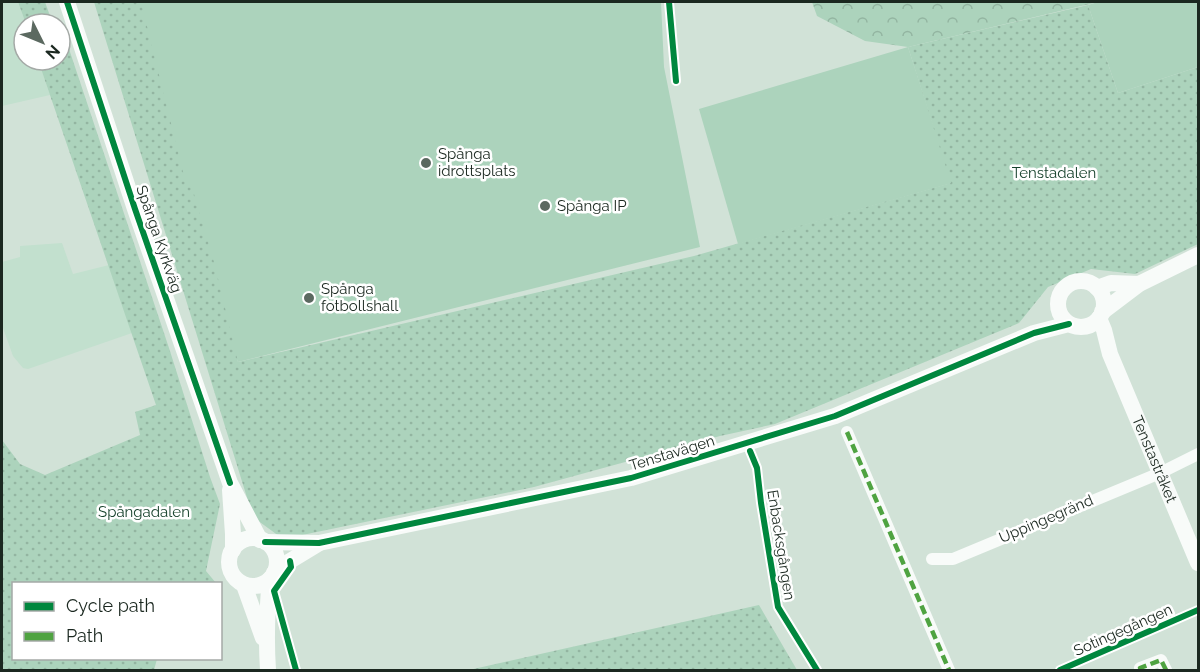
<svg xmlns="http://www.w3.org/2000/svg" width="1200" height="672" font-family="Raleway,sans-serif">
  <defs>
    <pattern id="forest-crowns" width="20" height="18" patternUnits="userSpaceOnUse" patternTransform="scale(1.5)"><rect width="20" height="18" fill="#acd3bc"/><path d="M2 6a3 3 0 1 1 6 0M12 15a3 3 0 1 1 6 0" fill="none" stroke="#93b5a1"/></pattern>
    <pattern id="park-dots" width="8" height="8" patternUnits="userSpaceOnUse" patternTransform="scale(1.5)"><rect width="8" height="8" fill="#acd3bc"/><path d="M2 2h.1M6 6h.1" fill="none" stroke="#93b5a1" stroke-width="1.8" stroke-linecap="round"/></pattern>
  </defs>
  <rect width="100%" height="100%" fill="#d1e2d7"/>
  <g fill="#c2e0ce">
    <polygon points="2,2 18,2 26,24 24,24 24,60 38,60 50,95 2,106"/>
    <polygon points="62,243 73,274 109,265 132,333 28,369 23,368 13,356 2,325 2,262 20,257 20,246"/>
  </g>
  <g fill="#acd3bc">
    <polygon points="114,2 661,2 664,67 700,247 238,362"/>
    <polygon points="1098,2 1198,2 1198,67 1118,93 1088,5"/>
    <polygon points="908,47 952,183 738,244 699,109"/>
  </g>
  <polygon fill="url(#forest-crowns)" points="812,2 1098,2 908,47 865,41 817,16"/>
  <g fill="url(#park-dots)">
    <polygon points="18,2 45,2 53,24 26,24"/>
    <polygon points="94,2 141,2 183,172 194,194 214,262 238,362 694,256 951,183 908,47 1088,5 1118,93 1198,67 1198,244 1135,274 1091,269 1048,287 1019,323 775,424 720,436 534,487 283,539 253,517"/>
    <polygon points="60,30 65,37 169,348 210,477 220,504 206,571 216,583 14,584 14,658 157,659 154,670 2,670 2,440 20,464 45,475 140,435 135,412 156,405 38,60 60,60"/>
    <polygon points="759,605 797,670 469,670"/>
  </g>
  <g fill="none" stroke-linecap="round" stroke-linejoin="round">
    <g stroke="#f8fbf9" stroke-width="12">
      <polyline points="847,432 949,670"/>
      <polyline points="932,559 953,559 1160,473 1198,454"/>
      <polyline points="1141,670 1140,668 1161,660 1166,670"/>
    </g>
    <g stroke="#f8fbf9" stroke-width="16">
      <polyline points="67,2 135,209 230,483 260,540"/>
      <circle cx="1081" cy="304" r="23"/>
      <polyline points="1097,288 1111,283 1139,284"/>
      <polyline points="1102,312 1139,284 1198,255"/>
      <path id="s1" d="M1099,318L1104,330L1110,354L1198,563"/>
      <polyline points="230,490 233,534 233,550"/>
      <circle cx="253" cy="562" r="24"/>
      <polyline points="265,542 319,543 631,478 835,416 1034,333 1069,324"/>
      <polyline points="274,573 290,561 318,544"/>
      <polyline points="244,585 263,638"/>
      <path d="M268,670C266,640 267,609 270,579"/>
    </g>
    <g stroke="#4fa341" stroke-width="4.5" stroke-dasharray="9 4.5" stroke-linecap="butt">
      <polyline points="847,432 949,670"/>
      <polyline points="1141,670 1140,668 1161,660 1166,670"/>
    </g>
    <defs>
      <g id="cycleway">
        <polyline points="67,2 135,209 230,483"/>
        <polyline points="669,2 676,81"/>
        <polyline points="750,451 757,468 761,503 778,607 817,670"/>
        <polyline points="265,542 319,543 631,478 835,416 1034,333 1069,324"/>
        <polyline points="290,561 291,567 274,591 296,670"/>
        <polyline points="1060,670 1198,610"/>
      </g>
    </defs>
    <use href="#cycleway" stroke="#fff" stroke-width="10"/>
    <use href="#cycleway" stroke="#00873e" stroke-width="6"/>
  </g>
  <g fill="#5b6960" stroke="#fff" stroke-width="2">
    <circle cx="426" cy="163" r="6"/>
    <circle cx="545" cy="206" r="6"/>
    <circle cx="309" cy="298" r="6"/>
  </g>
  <g text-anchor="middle" stroke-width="5" stroke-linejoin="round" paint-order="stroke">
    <g font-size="15" fill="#1b2820" stroke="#fff" text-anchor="start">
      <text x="438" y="159">Spånga<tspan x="438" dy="17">idrottsplats</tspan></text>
      <text x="557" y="211">Spånga IP</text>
      <text x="321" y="294">Spånga<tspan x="321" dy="17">fotbollshall</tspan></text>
    </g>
    <g font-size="15" fill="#18432d" stroke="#fff">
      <text x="1054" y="178">Tenstadalen</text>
      <text x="144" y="517">Spångadalen</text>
    </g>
    <g font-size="15" fill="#1b2820" stroke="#fff">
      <text transform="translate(159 239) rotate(71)" y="5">Spånga Kyrkväg</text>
      <text transform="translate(672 453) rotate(-17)" y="5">Tenstavägen</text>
      <text dy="5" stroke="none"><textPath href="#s1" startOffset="152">Tenstastråket</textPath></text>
      <text transform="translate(1046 519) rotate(-23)" y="5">Uppingegränd</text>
      <text transform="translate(781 545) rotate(81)" y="5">Enbacksgången</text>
      <text transform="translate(1123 630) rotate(-24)" y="5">Sotingegången</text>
    </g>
  </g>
  <rect width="1200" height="672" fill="none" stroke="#1b2820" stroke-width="6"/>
  <rect x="12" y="582" width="210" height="78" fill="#ffffff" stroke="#a4a9a6" stroke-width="1.5"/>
  <rect x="24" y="602" width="30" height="9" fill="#00873e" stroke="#a4a9a6" stroke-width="1.5"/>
  <text x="66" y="612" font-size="18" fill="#1b2820">Cycle path</text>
  <rect x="24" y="632" width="30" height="9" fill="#4fa341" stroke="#a4a9a6" stroke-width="1.5"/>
  <text x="66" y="642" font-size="18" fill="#1b2820">Path</text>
  <g transform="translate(42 42) rotate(133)"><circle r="28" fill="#ffffff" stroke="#a4a9a6" stroke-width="1.5"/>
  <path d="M0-4.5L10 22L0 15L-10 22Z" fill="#5b6960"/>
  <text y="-9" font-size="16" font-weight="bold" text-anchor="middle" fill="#1b2820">N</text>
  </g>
</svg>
